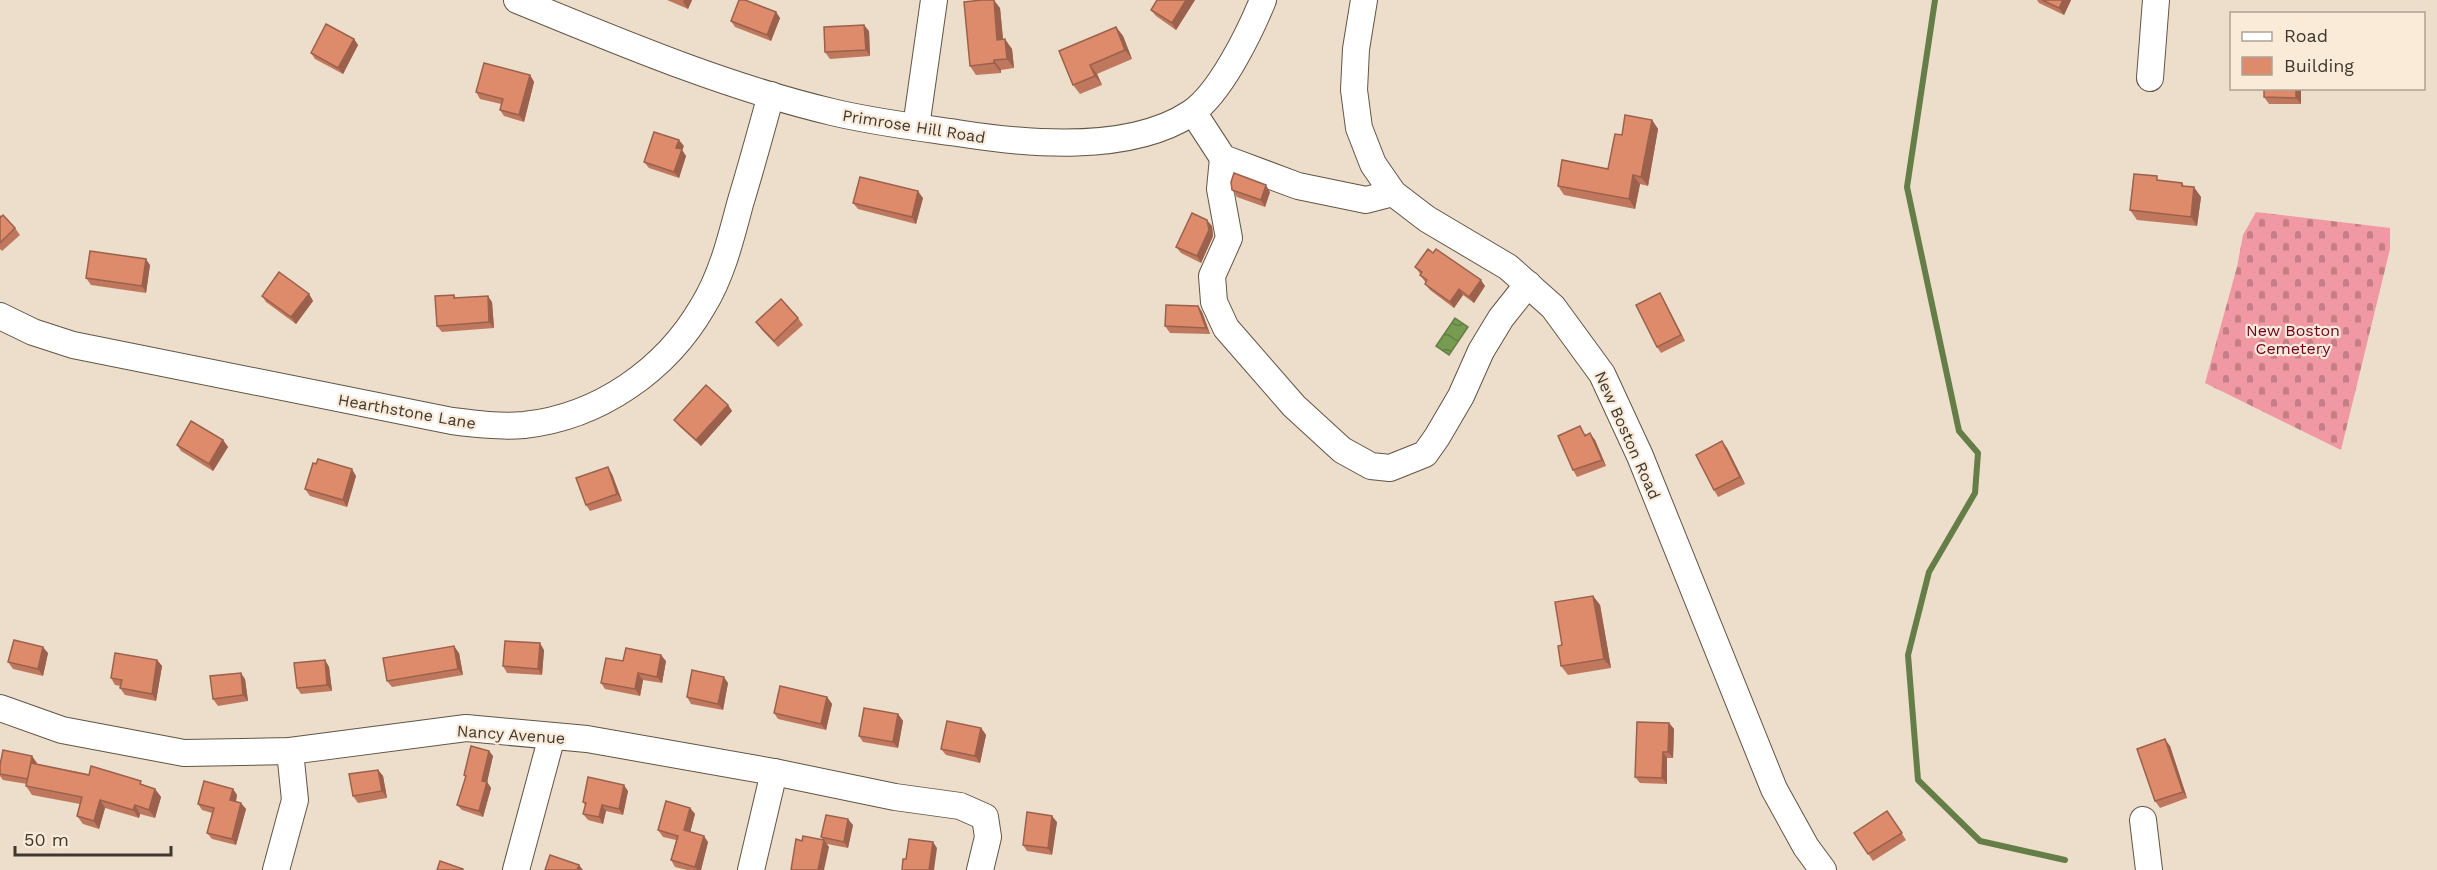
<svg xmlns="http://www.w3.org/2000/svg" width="2437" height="870" font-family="'Work Sans',sans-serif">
  <defs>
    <pattern id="cemetery-stones" width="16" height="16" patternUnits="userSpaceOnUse" patternTransform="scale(1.5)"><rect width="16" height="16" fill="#f099a4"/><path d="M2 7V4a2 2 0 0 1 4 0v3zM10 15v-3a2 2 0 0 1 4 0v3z" fill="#c47e86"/></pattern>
    <pattern id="water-waves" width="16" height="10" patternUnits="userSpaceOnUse" patternTransform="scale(1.5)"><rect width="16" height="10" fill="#769b51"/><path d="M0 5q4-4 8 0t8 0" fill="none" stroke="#627f44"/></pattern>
  </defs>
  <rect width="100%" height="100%" fill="#edddcb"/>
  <polygon fill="url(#cemetery-stones)" points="2256,212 2390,228 2390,249 2341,450 2205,383 2237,267 2243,235"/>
  <polygon fill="url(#water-waves)" stroke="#657d47" stroke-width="1.5" points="1455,318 1468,327 1449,355 1436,346"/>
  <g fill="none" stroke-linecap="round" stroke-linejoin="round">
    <polyline stroke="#657d47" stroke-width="6" points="1935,0 1907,187 1959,431 1978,453 1975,493 1929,572 1908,655 1918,780 1980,841 2065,860"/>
    <defs>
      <g id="minor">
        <path d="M517,0C620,42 723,86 832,112C873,122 915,127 957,133C1026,144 1129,154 1191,113C1220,94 1250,32 1263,0"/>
        <polyline points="1364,0 1356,49 1354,90 1359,128 1373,164 1393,193 1427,219 1508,267 1553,307 1602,374 1640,456 1774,789 1806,847 1823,870"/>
        <polyline points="2150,78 2156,0"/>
        <polyline points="1193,112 1223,158 1298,186 1366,200 1393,193"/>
        <polyline points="916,127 934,0"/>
        <polyline points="1223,158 1220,189 1229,238 1212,276 1214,302 1226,328 1294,406 1342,450 1371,466 1390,468 1425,454 1437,437 1461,396 1481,351 1501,318 1528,284"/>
        <path d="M0,316L33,332L73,345L452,421C476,424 500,427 524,425C599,417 666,370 703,306C722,275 731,238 740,204C751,168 761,131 771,95"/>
        <polyline points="0,708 62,730 184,753 290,751 466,728 587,739 774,772 895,797 960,806 985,817 988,837 980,870"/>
        <polyline points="2143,820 2149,870"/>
        <polyline points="276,870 295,800 290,751"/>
        <polyline points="516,870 552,736"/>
        <polyline points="751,870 774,772"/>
      </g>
    </defs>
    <use href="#minor" stroke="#625545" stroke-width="28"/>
    <use href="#minor" stroke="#fff" stroke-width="26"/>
  </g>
  <g fill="#bf785d">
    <polygon points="667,0 692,0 688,9"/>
    <polygon points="1195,0 1176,30 1156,16 1151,10"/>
    <polygon points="2037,0 2071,0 2064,15 2039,3"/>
    <polygon points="1000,8 1003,39 1012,49 1014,68 1001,70 1001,73 976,75 970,66"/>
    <polygon points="776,12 780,18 771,41 735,27 731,21"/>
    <polygon points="1116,27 1123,36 1132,59 1097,74 1102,85 1080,94 1073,85"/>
    <polygon points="869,31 870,56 830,59 825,52"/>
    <polygon points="354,39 358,45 343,74 315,59 311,53"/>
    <polygon points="530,75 534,82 524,122 504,116 500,110 501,104 480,99 476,92"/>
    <polygon points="2264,88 2301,88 2301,104 2269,104 2264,97"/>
    <polygon points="1652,120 1658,129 1648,186 1640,184 1635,209 1564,195 1558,186 1608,169 1622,135"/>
    <polygon points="684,146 682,150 686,156 679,178 649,168 644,162"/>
    <polygon points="2160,181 2182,183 2185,187 2201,197 2197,226 2137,220 2130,210"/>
    <polygon points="1232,190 1270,192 1265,207 1237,197"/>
    <polygon points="923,198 916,224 858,209 853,203"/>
    <polygon points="0,216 15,228 20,235 2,251 0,249"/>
    <polygon points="1212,226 1213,236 1201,263 1181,253 1176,247"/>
    <polygon points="150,265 146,293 91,285 86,278"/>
    <polygon points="1415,267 1485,286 1474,303 1463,295 1454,308 1430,290 1425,284 1426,283 1420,275 1421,275"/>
    <polygon points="1660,293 1664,300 1685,341 1661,353 1657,347"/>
    <polygon points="309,294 313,301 296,324 266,302 262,296"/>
    <polygon points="454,295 456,298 492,302 494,328 442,332 437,326"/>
    <polygon points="1198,306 1202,312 1210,334 1170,333 1165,326"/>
    <polygon points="798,318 803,325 778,347 761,329 756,322"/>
    <polygon points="728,405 732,411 701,446 679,426 674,420"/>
    <polygon points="1585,433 1586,435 1595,440 1606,466 1577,477 1573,470"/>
    <polygon points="223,440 228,447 213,471 181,451 177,445"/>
    <polygon points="1727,448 1745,484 1718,497 1714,490"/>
    <polygon points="612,474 622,501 590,511 586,505"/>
    <polygon points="356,476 347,507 310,496 305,489"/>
    <polygon points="1593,596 1600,605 1611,668 1568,675 1561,666 1562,645"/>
    <polygon points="544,650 542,675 507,673 503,666"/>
    <polygon points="48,653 43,676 13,669 8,662"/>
    <polygon points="459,653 463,675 392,687 387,681"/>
    <polygon points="157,660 162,666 156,701 125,695 120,688 121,686 115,685 111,678"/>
    <polygon points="325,660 329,667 332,691 301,694 297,688"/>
    <polygon points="623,661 666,661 662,683 643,680 640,696 605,689 601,683"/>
    <polygon points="245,679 248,701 218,706 213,699"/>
    <polygon points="728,683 723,710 691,704 687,697"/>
    <polygon points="827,697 832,704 826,730 778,719 774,713"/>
    <polygon points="898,714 903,721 898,748 863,742 859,736"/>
    <polygon points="1669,723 1674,729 1673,758 1667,758 1667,784 1640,783 1635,777"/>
    <polygon points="981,728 986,735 980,763 946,755 941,749"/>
    <polygon points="2170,746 2187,798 2160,808 2155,801"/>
    <polygon points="489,751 493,756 487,782 491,788 483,817 462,810 457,805 466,778 464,775"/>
    <polygon points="37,763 37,764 144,785 155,789 161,797 155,818 140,814 139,818 105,808 99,829 83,824 77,816 80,804 32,795 26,786 27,784 3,780 0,776 0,765"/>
    <polygon points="378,770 383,776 387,798 358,803 353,796"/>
    <polygon points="233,789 237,795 236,801 246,809 236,845 212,839 207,833 212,813 202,810 198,804"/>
    <polygon points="628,791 623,815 606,811 603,824 588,820 583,814 585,805 583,802"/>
    <polygon points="690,808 695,814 690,832 708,842 701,870 687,870 675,867 671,860 676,840 663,837 658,830"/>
    <polygon points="1887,811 1906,840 1873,861 1854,833"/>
    <polygon points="1057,822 1052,855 1027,851 1023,845"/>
    <polygon points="853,825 848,848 827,844 829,847 802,841 823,840 821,837"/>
  </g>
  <g fill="#9b614c">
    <polygon points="684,0 692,0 688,9 683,2"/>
    <polygon points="994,0 1000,8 1004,49 997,40"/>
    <polygon points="1186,0 1195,0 1176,30 1172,23"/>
    <polygon points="2063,0 2071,0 2064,15 2059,8"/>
    <polygon points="776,12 780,18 771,41 767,35"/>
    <polygon points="864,25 869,31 870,56 866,50"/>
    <polygon points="1116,27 1123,36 1132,59 1125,50"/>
    <polygon points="354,39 358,45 343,74 338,68"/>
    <polygon points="1005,39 1012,49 1014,68 1007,59"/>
    <polygon points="994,60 1001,70 1001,73 994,63"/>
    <polygon points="1090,65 1097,74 1102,85 1095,76"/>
    <polygon points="530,75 534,82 524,122 519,115"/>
    <polygon points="2296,88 2301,88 2301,104 2296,98"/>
    <polygon points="1652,120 1658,129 1648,186 1641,177"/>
    <polygon points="679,140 684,146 682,150 686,156 679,178 674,172 676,148"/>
    <polygon points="1633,175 1640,184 1635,209 1629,199"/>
    <polygon points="1266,185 1270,192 1265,207 1261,200"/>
    <polygon points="2194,187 2201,197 2197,226 2191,217"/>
    <polygon points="918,191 923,198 916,224 912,217"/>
    <polygon points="1207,220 1212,226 1213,236 1201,263 1197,256"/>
    <polygon points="146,259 150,265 146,293 142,286"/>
    <polygon points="1481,280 1485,286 1474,303 1469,297"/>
    <polygon points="1459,289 1463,295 1454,308 1450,302"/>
    <polygon points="1660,293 1664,300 1685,341 1681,335"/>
    <polygon points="309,294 313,301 296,324 291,317"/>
    <polygon points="488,296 492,302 494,328 489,322"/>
    <polygon points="1198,306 1202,312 1210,334 1206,328"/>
    <polygon points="728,405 732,411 701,446 696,440"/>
    <polygon points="1590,433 1595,440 1606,466 1602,460"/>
    <polygon points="223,440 228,447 213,471 209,464"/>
    <polygon points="1722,441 1727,448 1745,484 1740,477"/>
    <polygon points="608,467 612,474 622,501 617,494"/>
    <polygon points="352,469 356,476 347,507 343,500"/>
    <polygon points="1593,596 1600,605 1611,668 1604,659"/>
    <polygon points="540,643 544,650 542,675 538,669"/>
    <polygon points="454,646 459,653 463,675 458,669"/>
    <polygon points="43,647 48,653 43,676 38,669"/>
    <polygon points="661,655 666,661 662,683 657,677"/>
    <polygon points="157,660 162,666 156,701 152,694"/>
    <polygon points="325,660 329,667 332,691 327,685"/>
    <polygon points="241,673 245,679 248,701 243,695"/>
    <polygon points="638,673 643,680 640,696 635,689"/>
    <polygon points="724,677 728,683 723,710 718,704"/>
    <polygon points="827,697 832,704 826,730 821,724"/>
    <polygon points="898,714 903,721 898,748 893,742"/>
    <polygon points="1669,723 1674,729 1673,758 1668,752"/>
    <polygon points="981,728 986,735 980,763 975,756"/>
    <polygon points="2165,739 2170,746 2187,798 2183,792"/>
    <polygon points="489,751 493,756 486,787 482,781"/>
    <polygon points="1663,752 1667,758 1667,784 1662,778"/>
    <polygon points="32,756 37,763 33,786 28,779"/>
    <polygon points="378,770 383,776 387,798 382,791"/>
    <polygon points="487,782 491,788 483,817 479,811"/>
    <polygon points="624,785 628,791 623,815 619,809"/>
    <polygon points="155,789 161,797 155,818 149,810"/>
    <polygon points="233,789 237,795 235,806 230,800"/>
    <polygon points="100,800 105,808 99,829 94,821"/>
    <polygon points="241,803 246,809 236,845 232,839"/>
    <polygon points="135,805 140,814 139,818 133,810"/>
    <polygon points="602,805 606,811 603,824 599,817"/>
    <polygon points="690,808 695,814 689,837 684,830"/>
    <polygon points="1052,816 1057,822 1052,855 1048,848"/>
    <polygon points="848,819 853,825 848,848 844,842"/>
    <polygon points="704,836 708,842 701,870 697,870 695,867"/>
    <polygon points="824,840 829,847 824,870 818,870"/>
    <polygon points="933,842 937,848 934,870 929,870"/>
    <polygon points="579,865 583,870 577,870"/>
  </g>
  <g fill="#de8b6c" stroke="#9b614c" stroke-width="1.5">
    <polygon points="739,0 745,0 776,12 767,35 731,21"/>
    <polygon points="982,0 994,0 997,40 1005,39 1007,59 994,60 994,63 970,66 964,2"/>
    <polygon points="1157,0 1186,0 1172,23 1151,10"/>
    <polygon points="2042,0 2063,0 2059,8"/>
    <polygon points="326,24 354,39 338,68 311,53"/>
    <polygon points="864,25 866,50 825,52 824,27"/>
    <polygon points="1116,27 1125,50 1090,65 1095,76 1073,85 1059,51"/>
    <polygon points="484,63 530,75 519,115 500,110 503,99 476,92"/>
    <polygon points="2264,88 2296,88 2296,98 2264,97"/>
    <polygon points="1625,115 1652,120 1641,177 1633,175 1629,199 1558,186 1562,160 1608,169 1615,134 1622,135"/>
    <polygon points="654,132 679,140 676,148 682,149 674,172 644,162"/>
    <polygon points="1234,173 1266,185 1261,200 1232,190 1231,182"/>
    <polygon points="2134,174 2157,176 2157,180 2182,183 2182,186 2194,187 2191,217 2130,210"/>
    <polygon points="860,177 918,191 912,217 853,203"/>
    <polygon points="1192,213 1207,220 1209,230 1197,256 1176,247"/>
    <polygon points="3,215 15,228 0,243 0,216 1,217"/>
    <polygon points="1428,249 1433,253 1436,249 1481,280 1469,297 1459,289 1450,302 1425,284 1427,280 1420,275 1422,272 1415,267"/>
    <polygon points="90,251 146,259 142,286 86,278"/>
    <polygon points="279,272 309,294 291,317 262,296"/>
    <polygon points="1660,293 1681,335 1657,347 1636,305"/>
    <polygon points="454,295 454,298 488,296 489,322 437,326 435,296"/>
    <polygon points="781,299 798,318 774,341 756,322"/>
    <polygon points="1166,305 1198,306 1206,328 1165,326"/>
    <polygon points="706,385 728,405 696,440 674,420"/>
    <polygon points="191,421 223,440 209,464 177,445"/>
    <polygon points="1580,426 1585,436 1590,433 1602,460 1573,470 1558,436"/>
    <polygon points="1722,441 1740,477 1714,490 1696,455"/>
    <polygon points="318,459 352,469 343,500 305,489 313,463 316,464"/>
    <polygon points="608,467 617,494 586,505 576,478"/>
    <polygon points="1593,596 1604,659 1561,666 1558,646 1562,645 1555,602"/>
    <polygon points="14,640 43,647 38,669 8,662"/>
    <polygon points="505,641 540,643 538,669 503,666"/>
    <polygon points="454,646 458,669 387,681 383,658"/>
    <polygon points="626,648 661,655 657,677 638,673 635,689 601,683 606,658 623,661"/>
    <polygon points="115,653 157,660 152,694 120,688 122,680 111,678"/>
    <polygon points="325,660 327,685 297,688 294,663"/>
    <polygon points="692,670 724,677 718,704 687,697"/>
    <polygon points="241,673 243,695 213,699 210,676"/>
    <polygon points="780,686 827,697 821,724 774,713"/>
    <polygon points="864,708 898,714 893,742 859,736"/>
    <polygon points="947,721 981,728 975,756 941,749"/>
    <polygon points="1637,722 1669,723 1668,752 1663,752 1662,778 1635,777"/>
    <polygon points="2165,739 2183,792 2155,801 2137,749"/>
    <polygon points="471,746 489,751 482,781 487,782 479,811 457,805 466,776 464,775"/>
    <polygon points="3,750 32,756 28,779 0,774 0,765"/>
    <polygon points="31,763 89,775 91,766 141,781 140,784 155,789 149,810 135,805 133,810 100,800 94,821 77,816 82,797 26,786"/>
    <polygon points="378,770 382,791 353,796 349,774"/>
    <polygon points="588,777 624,785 619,809 602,805 599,817 583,814 586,803 583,802"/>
    <polygon points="204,781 233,789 230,800 241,803 232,839 207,833 214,808 198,804"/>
    <polygon points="666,801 690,808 684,830 704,836 695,867 671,860 678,836 658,830"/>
    <polygon points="1887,811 1902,833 1868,854 1854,833"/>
    <polygon points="1027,812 1052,816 1048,848 1023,845"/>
    <polygon points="826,815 848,819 844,842 821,837"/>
    <polygon points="803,836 824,840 818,870 791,870 796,839 802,841"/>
    <polygon points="909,839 933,842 929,870 902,870 903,859 906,859"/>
    <polygon points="550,855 579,865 577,870 545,870"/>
    <polygon points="440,861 463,869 463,870 437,870"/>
  </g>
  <g text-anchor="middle" stroke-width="4.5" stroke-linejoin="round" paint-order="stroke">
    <g font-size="16" fill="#3e3830" stroke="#faead8">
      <text transform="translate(914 126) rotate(9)" y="6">Primrose Hill Road</text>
      <text transform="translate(407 411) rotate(10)" y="6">Hearthstone Lane</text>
      <text transform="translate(1628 435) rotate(66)" y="6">New Boston Road</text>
      <text transform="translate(511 734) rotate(4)" y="6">Nancy Avenue</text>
    </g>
    <g font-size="16" fill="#710027" stroke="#faead8">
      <text x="2293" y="336">New Boston<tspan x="2293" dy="18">Cemetery</tspan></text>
    </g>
  </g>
  <rect x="2230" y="12" width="195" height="78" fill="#faead8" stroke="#afa395" stroke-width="1.5"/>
  <rect x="2242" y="32" width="30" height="9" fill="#ffffff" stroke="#afa395" stroke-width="1.5"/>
  <text x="2284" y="42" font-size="18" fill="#3e3830">Road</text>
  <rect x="2242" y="57" width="30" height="18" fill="#de8b6c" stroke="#afa395" stroke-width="1.5"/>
  <text x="2284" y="72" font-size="18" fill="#3e3830">Building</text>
  <path d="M15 846v9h156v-9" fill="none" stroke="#3e3830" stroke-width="3"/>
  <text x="24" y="846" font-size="18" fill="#3e3830" stroke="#faead8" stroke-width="4.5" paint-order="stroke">50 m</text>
</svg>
